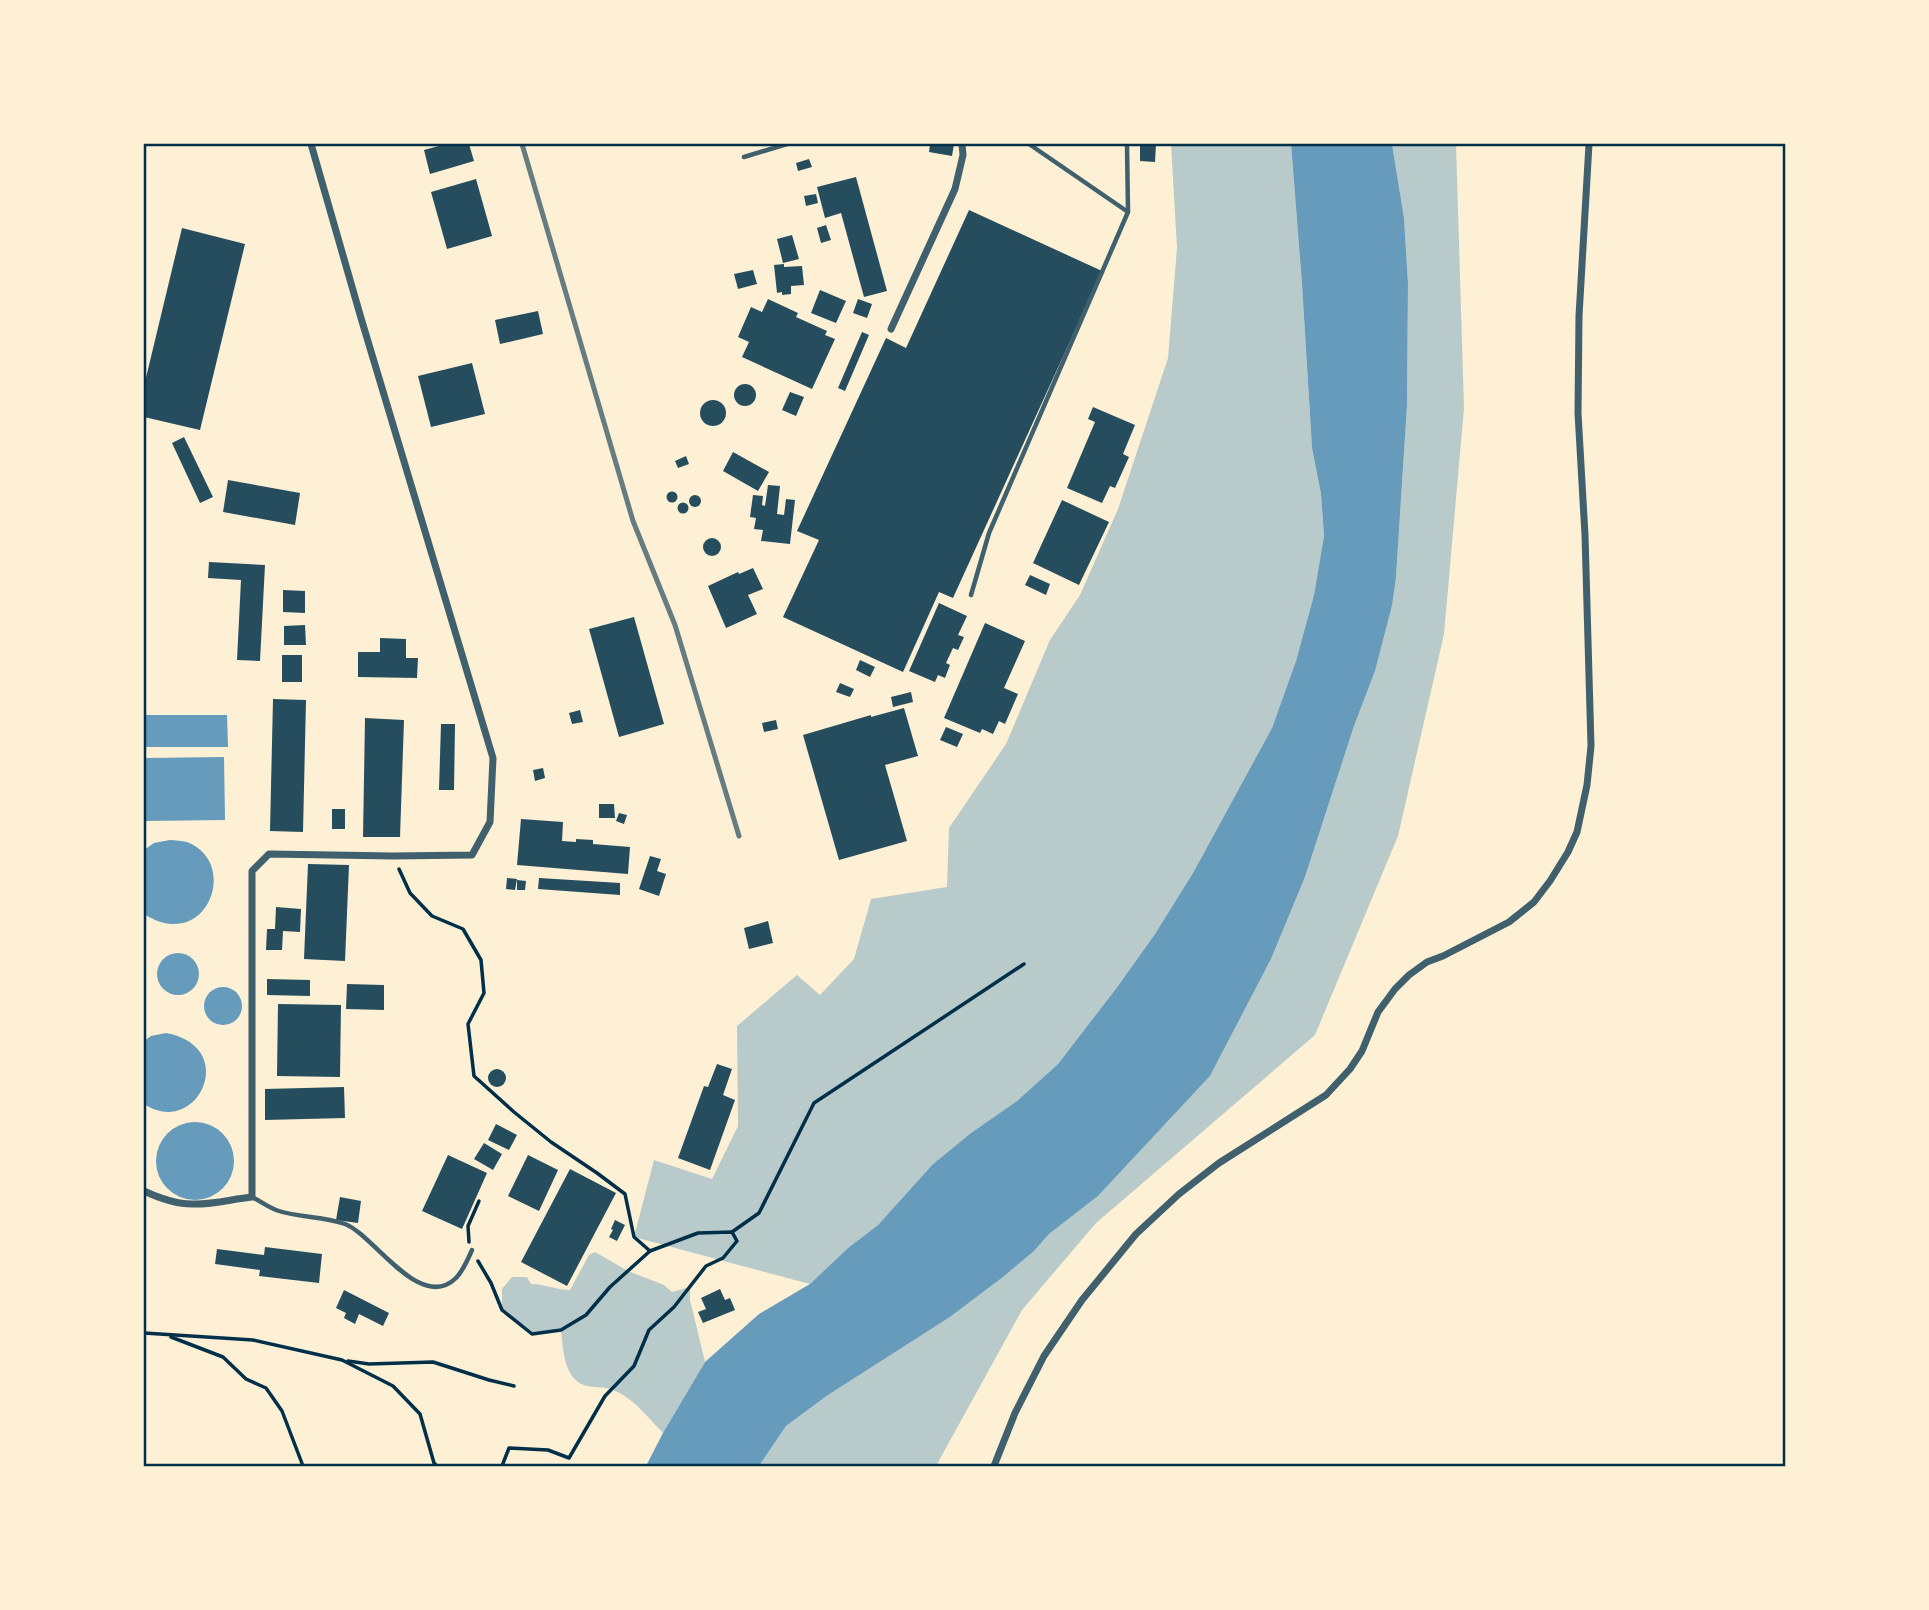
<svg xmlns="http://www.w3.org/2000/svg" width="1929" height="1610" font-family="'Nunito Sans',sans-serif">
  <rect width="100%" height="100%" fill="#fdf0d5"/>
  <g fill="#b9caca">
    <polygon points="1171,144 1291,144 1302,284 1312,448 1321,494 1324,536 1314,595 1296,661 1272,728 1193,873 1155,934 1118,986 1058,1064 1017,1101 971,1133 933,1164 878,1225 848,1248 810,1284 634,1237 654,1160 712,1179 738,1126 737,1026 797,975 820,995 854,959 871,899 947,887 949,828 1006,744 1050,640 1080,595 1118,509 1168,358 1177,248"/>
    <polygon points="1392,144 1456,144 1464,408 1444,634 1398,836 1315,1035 1096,1223 1022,1310 936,1466 759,1466 786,1426 828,1395 950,1317 1003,1277 1034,1251 1049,1234 1098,1196 1210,1076 1271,959 1305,877 1354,726 1375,671 1396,577 1407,406 1408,283 1404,218"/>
    <path d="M595,1252L628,1271L664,1285L672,1292L690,1287V1300L705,1362L663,1433C651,1421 638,1404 623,1395C606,1385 604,1389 587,1386C564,1381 563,1349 561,1331L532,1334L502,1310V1289L512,1277H527L531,1284C545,1284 556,1290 570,1290L589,1255Z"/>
  </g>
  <g fill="#669bbc">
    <polygon points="1291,144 1392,144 1404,218 1408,283 1407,406 1396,577 1392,605 1375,671 1354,726 1305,877 1271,959 1210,1076 1098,1196 1049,1234 1034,1251 1003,1277 950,1317 828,1395 786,1426 759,1466 646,1466 663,1433 705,1362 759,1314 810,1284 848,1248 878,1225 933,1164 971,1133 1017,1101 1058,1064 1118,986 1155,934 1193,873 1272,728 1296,661 1314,595 1324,536 1321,494 1312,448 1302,284"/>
    <polygon points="144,715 227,715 228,747 144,747"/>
    <polygon points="224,757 225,820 144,821 144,758"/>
    <path d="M170,840C175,840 182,841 187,842C241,863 206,954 144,914V850L154,843Z"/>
    <circle cx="178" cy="974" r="21"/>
    <circle cx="223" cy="1006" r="19"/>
    <path d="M166,1033C241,1047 197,1139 144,1104V1041L151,1036Z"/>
    <circle cx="195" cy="1161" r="39"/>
  </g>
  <g fill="#264d5e">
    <polygon points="446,144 469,144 474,161 430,174 424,150"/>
    <polygon points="930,144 954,144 952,156 929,152"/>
    <polygon points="1140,144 1156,144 1155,162 1140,161"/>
    <polygon points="809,159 812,167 798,171 796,163"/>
    <polygon points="856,177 887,291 864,297 841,213 825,218 817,187"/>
    <polygon points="476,179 492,236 447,249 431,192"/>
    <polygon points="816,194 818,203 806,206 804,196"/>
    <polygon points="969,210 1102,271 953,598 939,592 903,672 783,617 819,540 797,531 886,338 906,348"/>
    <polygon points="826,225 831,240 821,243 817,228"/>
    <polygon points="182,228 245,244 200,430 144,417 144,386"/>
    <polygon points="792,235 799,259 783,263 777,239"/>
    <polygon points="784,264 784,267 802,266 804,285 791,286 791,294 782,295 782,292 777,293 774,265"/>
    <polygon points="753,270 757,284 738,289 734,274"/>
    <polygon points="820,290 846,301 836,323 811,313"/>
    <polygon points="768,299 798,313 796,317 827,331 825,335 835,339 812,389 742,357 749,342 738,337 751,307 762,312"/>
    <polygon points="858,299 872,304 867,318 853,313"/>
    <polygon points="538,311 543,334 500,344 495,320"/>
    <polygon points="862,332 869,335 845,391 838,388"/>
    <polygon points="472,363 485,414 431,427 418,376"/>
    <circle cx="745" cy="395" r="11"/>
    <polygon points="790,392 804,397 796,416 782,410"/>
    <circle cx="713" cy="413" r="13"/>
    <polygon points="1093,407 1135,425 1123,454 1129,457 1115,488 1110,486 1102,503 1067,488 1095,422 1088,419"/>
    <polygon points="184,437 213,497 200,503 172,443"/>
    <polygon points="733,452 769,472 758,491 723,471"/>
    <polygon points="686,456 689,464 678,468 675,461"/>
    <polygon points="228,480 300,493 295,525 223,512"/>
    <polygon points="768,485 780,486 777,514 784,515 786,499 795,500 790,544 761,541 763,530 754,529 756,518 750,517 753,495 763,496 762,505 765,506"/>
    <circle cx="672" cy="497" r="5.5"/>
    <circle cx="695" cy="501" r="6"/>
    <polygon points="1062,500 1109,522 1079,585 1033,563"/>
    <circle cx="683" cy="508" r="5.5"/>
    <circle cx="712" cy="547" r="9"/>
    <polygon points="209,562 265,565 260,661 237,660 241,580 208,578"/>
    <polygon points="753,568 763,589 748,595 757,614 726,628 708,586 738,572 739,574"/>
    <polygon points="1030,575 1050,584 1046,595 1025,585"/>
    <polygon points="283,590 305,591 305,613 283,612"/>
    <polygon points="939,603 967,616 958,635 964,637 958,650 953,648 946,663 950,665 945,678 938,675 935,682 909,671"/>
    <polygon points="634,617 664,724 619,737 589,629"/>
    <polygon points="985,623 1025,641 1004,688 1018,694 1005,724 999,721 993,734 982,729 980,733 944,718"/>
    <polygon points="305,625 306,645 284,645 284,626"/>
    <polygon points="380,638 406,639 406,658 418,658 417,678 358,677 358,652 380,652"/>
    <rect x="282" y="655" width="20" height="27"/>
    <polygon points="860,660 875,667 870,677 856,670"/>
    <polygon points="840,683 854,689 850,697 836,692"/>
    <polygon points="911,692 913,702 893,707 891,697"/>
    <polygon points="273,699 306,700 303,832 270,831"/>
    <polygon points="904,708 918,756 885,765 907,841 839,860 803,735 871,715 871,717"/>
    <polygon points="580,710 583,722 572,724 569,713"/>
    <polygon points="365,718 404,720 400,837 363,837"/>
    <polygon points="776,720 778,729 764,732 762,723"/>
    <polygon points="441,724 455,724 454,790 439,790"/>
    <polygon points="946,727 963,734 957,747 940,740"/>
    <polygon points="543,768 545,778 535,781 533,770"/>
    <polygon points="599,804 614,804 615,818 599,818"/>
    <rect x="332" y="809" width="13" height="20"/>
    <polygon points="619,813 627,815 624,824 616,821"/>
    <polygon points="521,819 563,822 562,841 576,842 576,839 593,840 593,844 630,847 628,874 517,865"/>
    <polygon points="650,856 661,859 657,871 666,874 659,896 639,889"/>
    <polygon points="308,864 349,865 345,961 304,959"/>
    <polygon points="507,878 517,879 515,890 506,889"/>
    <polygon points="539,878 620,883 620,895 538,889"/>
    <polygon points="517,880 526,881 525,890 517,890"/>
    <polygon points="276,907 301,909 300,932 283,931 282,950 266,950 267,929 275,929"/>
    <polygon points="768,921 773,943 749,949 744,928"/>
    <polygon points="267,979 310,980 310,996 267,995"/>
    <polygon points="347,984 384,985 384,1010 346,1009"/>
    <polygon points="278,1004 341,1005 340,1077 277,1076"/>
    <polygon points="717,1064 732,1069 723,1095 735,1100 710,1170 678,1158 704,1086 708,1087"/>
    <circle cx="497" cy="1078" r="9"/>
    <polygon points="344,1087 345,1118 265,1120 265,1089"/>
    <polygon points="496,1124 517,1135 509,1150 488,1140"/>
    <polygon points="484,1143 502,1154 493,1170 474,1159"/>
    <polygon points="448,1155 487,1173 462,1229 422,1211"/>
    <polygon points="528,1155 558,1170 539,1211 508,1196"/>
    <polygon points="570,1169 616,1193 567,1286 521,1262"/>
    <polygon points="340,1197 361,1201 358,1223 336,1220"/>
    <polygon points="615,1220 625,1225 617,1241 609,1237 613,1230 611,1229"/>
    <polygon points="265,1247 322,1254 319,1283 259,1276 260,1270 215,1264 217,1249 264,1255"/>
    <polygon points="720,1289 725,1300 730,1298 735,1310 703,1323 698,1312 706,1309 701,1298"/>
    <polygon points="344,1290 389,1313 383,1326 359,1314 355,1324 344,1318 346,1313 336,1308"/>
  </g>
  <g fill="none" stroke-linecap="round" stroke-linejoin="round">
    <g stroke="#003049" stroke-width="3.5">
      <polyline points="399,869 410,893 432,916 463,929 481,960 484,993 468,1024 474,1076 514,1112 551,1142 597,1173 625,1194 634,1237 650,1251"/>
      <polyline points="732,1232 759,1213 814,1103 1024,964"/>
      <polyline points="469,1242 468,1226 479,1201"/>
      <polyline points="478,1261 491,1283 502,1310 532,1334 561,1330 586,1315 610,1287 650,1251 698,1233 732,1232 737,1241 723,1258 706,1266 674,1307 649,1330 634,1366 605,1396 569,1458 548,1450 509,1448 502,1466"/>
      <polyline points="144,1333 253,1340 342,1360 393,1386 420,1414 434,1463 437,1466"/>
      <polyline points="171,1337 223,1357 246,1379 266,1388 282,1411 303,1466"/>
      <polyline points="348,1361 369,1364 433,1362 489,1380 514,1386"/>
    </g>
    <g stroke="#3f606c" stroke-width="4.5">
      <polyline points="1127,144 1128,212"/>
      <polyline points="744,157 787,144"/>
      <polyline points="971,595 989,533 1128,212 1029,144"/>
      <path d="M252,1197C260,1201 268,1207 276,1210C298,1218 323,1216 345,1224C374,1235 420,1313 456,1278C463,1271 468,1259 472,1250"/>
    </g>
    <g stroke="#3f606c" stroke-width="7">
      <polyline points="891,329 955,189 963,155 962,144"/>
      <path d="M144,1191C159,1198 175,1204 192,1204C212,1205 232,1199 252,1197V871L269,854L393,856L472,855L490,822L493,758L361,318L311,144"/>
      <polyline points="994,1466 1015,1413 1044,1356 1082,1300 1136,1234 1179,1194 1219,1163 1326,1095 1350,1069 1362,1051 1378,1012 1395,989 1409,975 1427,962 1443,956 1509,922 1534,902 1550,881 1568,852 1577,832 1587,785 1591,746 1585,535 1578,413 1579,316 1589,144"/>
    </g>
    <polyline stroke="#657d81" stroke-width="5" points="522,144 633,521 675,625 739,836"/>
  </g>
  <rect width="1929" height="1610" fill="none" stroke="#fdf0d5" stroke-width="290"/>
  <rect x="145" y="145" width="1639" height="1320" fill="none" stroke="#003049" stroke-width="2.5"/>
</svg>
